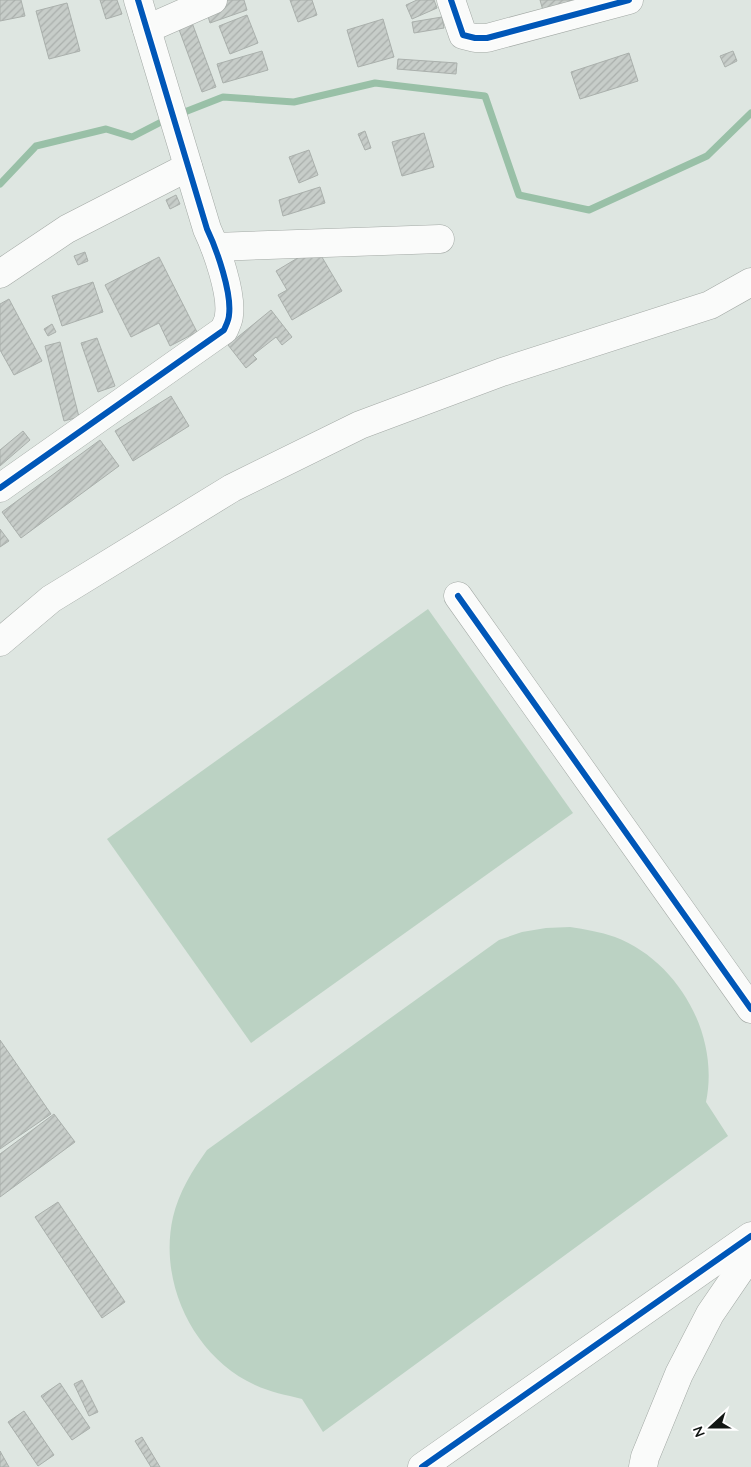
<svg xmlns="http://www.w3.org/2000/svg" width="751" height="1467" font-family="Quicksand,sans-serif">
  <defs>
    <pattern id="building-hatch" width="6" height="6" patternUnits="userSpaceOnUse" patternTransform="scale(1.25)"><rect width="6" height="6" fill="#c7cdc9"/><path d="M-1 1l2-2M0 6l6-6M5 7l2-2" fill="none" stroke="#aaafac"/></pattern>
  </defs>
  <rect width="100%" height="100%" fill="#dee6e1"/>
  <g fill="#bbd2c3">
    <polygon points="428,609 573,813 251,1043 107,839"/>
    <path d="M570,927C585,929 600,932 615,937C678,961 720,1035 706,1102L728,1136L323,1432L302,1399C286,1395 270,1392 255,1385C194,1357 158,1283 173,1217C179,1192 192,1171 207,1150L499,940L522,932L546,928Z"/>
  </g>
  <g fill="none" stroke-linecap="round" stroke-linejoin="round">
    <g stroke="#99c0a7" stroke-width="7">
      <polyline points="177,115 223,97 294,102 375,83 485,96 519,195 589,210 707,156 751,113"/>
      <polyline points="0,184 36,146 106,129 132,137 167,119"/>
    </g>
  </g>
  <g fill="url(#building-hatch)" stroke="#aab0ac">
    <polygon points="0,0 21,0 25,16 0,21"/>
    <polygon points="100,0 117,0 122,14 106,19"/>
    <polygon points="224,0 244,0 247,10 210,23 205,6"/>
    <polygon points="290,0 312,0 317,15 298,22"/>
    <polygon points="417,0 434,0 437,8 412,19 406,5"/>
    <polygon points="540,0 589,0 544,14"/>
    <polygon points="67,3 80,51 49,59 36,11"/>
    <polygon points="247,15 258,43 230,54 219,26"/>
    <polygon points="442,17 444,28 414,33 412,22"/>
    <polygon points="383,19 394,57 358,67 347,30"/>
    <polygon points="191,20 216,87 202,92 177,24"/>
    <polygon points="262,51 268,70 223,83 217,64"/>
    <polygon points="733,51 737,61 725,67 720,56"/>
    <polygon points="629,53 638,81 580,99 571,72"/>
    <polygon points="398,59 457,63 456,74 397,69"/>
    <polygon points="365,131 371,148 365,150 358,134"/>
    <polygon points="424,133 434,167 402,176 392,142"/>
    <polygon points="309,150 318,175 299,183 289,157"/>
    <polygon points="320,187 325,203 283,216 279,200"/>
    <polygon points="176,195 180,204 170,209 166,200"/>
    <polygon points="316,247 342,291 292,320 278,295 287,290 276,271"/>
    <polygon points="85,252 88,261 78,265 74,256"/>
    <polygon points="159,257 197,332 170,346 159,323 131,337 105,285"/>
    <polygon points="93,282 103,312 62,326 52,296"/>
    <polygon points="9,299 42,361 14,375 0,350 0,304"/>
    <polygon points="271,310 292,337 282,345 276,337 253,355 257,359 246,368 228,345"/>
    <polygon points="52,324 56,332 48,336 44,329"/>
    <polygon points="97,338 115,386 98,392 81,343"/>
    <polygon points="60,342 79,417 64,421 45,346"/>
    <polygon points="171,396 189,426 133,461 115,431"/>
    <polygon points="23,431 30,440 0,466 0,450"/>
    <polygon points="100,440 119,466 21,538 2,512"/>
    <polygon points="0,529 9,541 0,547"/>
    <polygon points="0,1040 51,1114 0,1149"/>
    <polygon points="54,1114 75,1142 0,1197 0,1154"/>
    <polygon points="58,1202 125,1302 102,1318 35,1217"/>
    <polygon points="82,1380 98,1412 89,1416 74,1384"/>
    <polygon points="60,1383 90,1428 72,1440 41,1396"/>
    <polygon points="24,1411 54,1455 38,1466 8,1422"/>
    <polygon points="142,1437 160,1467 151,1467 135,1441"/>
    <polygon points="0,1451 9,1467 0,1467"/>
  </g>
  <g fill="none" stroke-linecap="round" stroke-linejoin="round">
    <defs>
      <g id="minor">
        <polyline points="451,0 463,35 475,38 487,38 629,0"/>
        <polyline points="147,29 213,0"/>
        <polyline points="215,247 440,239"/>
        <polyline points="0,274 67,229 188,167"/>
        <path d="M0,488L224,330C226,325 229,320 229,315C232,293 217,250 207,229L138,0"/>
        <polyline points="458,596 751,1009"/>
        <polyline points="0,642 51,599 232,488 360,425 502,372 710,305 751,282"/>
        <polyline points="422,1467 751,1236"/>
        <polyline points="643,1467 645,1457 679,1374 710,1314 751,1254"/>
      </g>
    </defs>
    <use href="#minor" stroke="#a3a9a5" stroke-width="29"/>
    <use href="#minor" stroke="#fafbfa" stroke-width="28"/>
    <defs>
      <g id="cycleway">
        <polyline points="451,0 463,35 475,38 487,38 629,0"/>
        <path d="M0,488L224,330C226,325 229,320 229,315C232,293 217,250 207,229L138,0"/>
        <polyline points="458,596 751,1009"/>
        <polyline points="422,1467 751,1236"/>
      </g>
    </defs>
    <use href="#cycleway" stroke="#fff" stroke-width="9"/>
    <use href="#cycleway" stroke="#0057b8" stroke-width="6"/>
  </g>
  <g transform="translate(711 1427) rotate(249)" stroke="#ffffff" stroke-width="4" paint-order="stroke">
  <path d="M0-4L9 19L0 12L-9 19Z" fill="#111613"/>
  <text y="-8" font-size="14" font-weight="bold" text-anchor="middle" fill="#111613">N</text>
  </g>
</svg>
